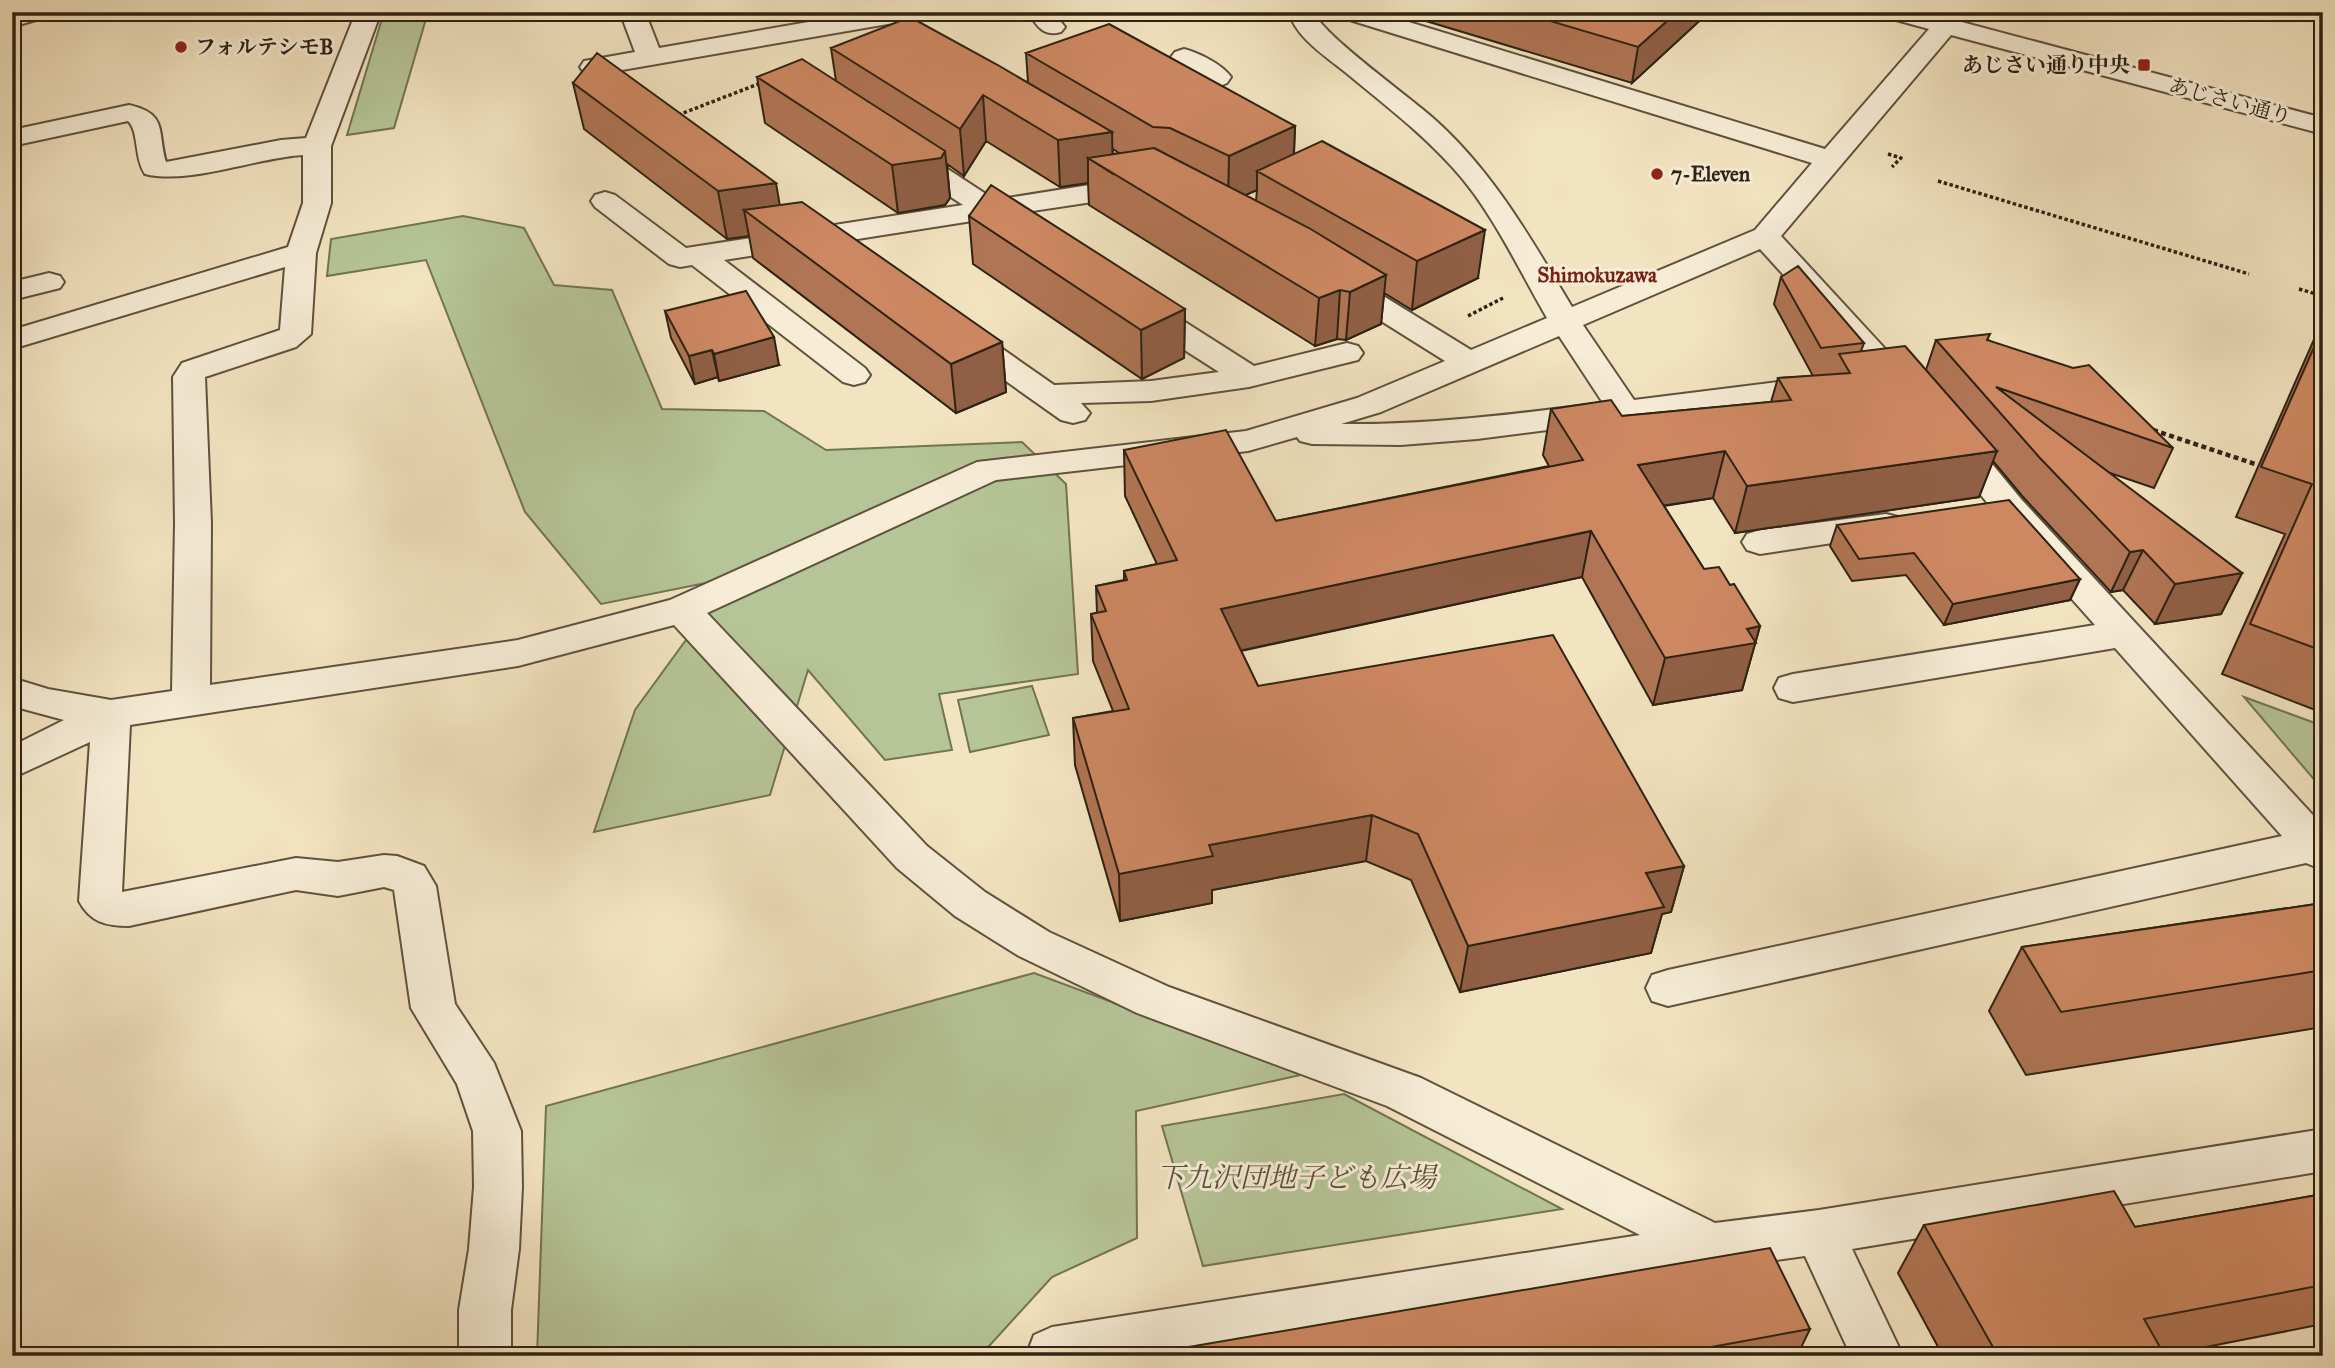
<svg xmlns="http://www.w3.org/2000/svg" width="2335" height="1368" viewBox="0 0 2335 1368" font-family="'IM FELL Great Primer','Noto Serif JP',serif">
<style>
.green{fill:#b6c597;stroke:#727454;stroke-width:2}
.lines{fill:none;stroke-linecap:round;stroke-linejoin:round}
.minor-casing{stroke:#5f523e;stroke-width:4}
.path-far1{stroke:#2e2212;stroke-width:3.5;stroke-dasharray:3.5 2.5;stroke-linecap:butt}
.path{stroke:#2e2212;stroke-width:4.5;stroke-dasharray:5 3.5;stroke-linecap:butt}
.minor{fill:#f7edd7;fill-rule:evenodd}
.wall{fill:#b07554;stroke:#2e2212;stroke-width:2;fill-rule:evenodd}
.shaded-wall{fill:#905f45;stroke:#2e2212;stroke-width:2}
.building{fill:#cd8862;stroke:#2e2212;stroke-width:2}
.poi-dot{fill:#8f2418;stroke:#f7edd7;stroke-width:2.5}
.labels{text-anchor:middle;stroke-width:6;stroke-linejoin:round;paint-order:stroke}
.far-poi-label{font-size:21px;font-weight:bold;fill:#2e2212;stroke:#f7edd7;text-anchor:start}
.far-street-label{font-size:21px;fill:#2e2212;stroke:#f7edd7}
.far-neighbourhood-label{font-size:21px;font-weight:bold;fill:#7a1f14;stroke:#f7edd7}
.near-park-label{font-size:28px;font-style:italic;fill:#57533a;stroke:#f7edd7}
</style>
<rect width="100%" height="100%" fill="#f3e4c1"/>
<filter id="stains"><feTurbulence type="fractalNoise" baseFrequency=".00286" numOctaves="4"/><feColorMatrix values="0 0 0 0 .2 0 0 0 0 .09 0 0 0 0 .02 0 0 0 .5 -.17"/></filter>
<radialGradient id="worn" r=".72"><stop offset=".6" stop-color="#630" stop-opacity="0"/><stop offset="1" stop-color="#630" stop-opacity=".3"/></radialGradient>
<path class="green" d="M384,12H428L394,128L347,135Z
M463,216L524,228L554,285L612,290L662,409L764,411L826,450L1022,442L1066,484L1078,674L939,694L952,750L885,760L808,670L770,795L594,832L635,710L731,578L601,604L525,512L426,260L327,276L331,239Z
M1032,686L1049,735L970,752L958,700Z
M2244,697L2323,726V790Z
M1034,973L1305,1074L1136,1111L1137,1238L1052,1277L980,1356H537L546,1106Z
M1344,1094L1562,1209L1203,1266L1162,1126Z"/>
<g class="lines">
<g class="minor-casing">
<path id="minor" d="M12,12H49L46,17L12,27Z
M356,12H381L331,146V203L316,253L311,334L296,347L205,377L211,523L210,685L518,640L670,600L977,462L1246,431L1357,398L1445,361L1327,287L1323,281L1327,275L1338,272L1349,275L1471,350L1547,318C1518,268 1492,211 1454,169C1423,134 1386,106 1350,76C1330,59 1296,39 1289,12H1314C1320,33 1411,98 1433,118C1493,171 1531,239 1572,307L1755,230L1812,163L1340,17L1337,12H1376L1825,149L1929,29L1885,17L1882,12H1924L2323,118V134L1951,35L1781,236L1888,352L1922,385L1917,392L1906,395L1895,392L1866,366L1760,249L1583,325L1634,400L1827,376L1838,379L1843,386L1838,393L1477,439L1401,445L1312,444L1300,441L1297,437L1248,451L996,480L707,613L927,846L985,892L1049,932L1169,987L1421,1078L1715,1223L1819,1210L2323,1129V1171L1852,1249L1903,1356H1851L1805,1256L1712,1269L1180,1356H1026L1034,1335L1052,1327L1640,1235L1387,1106L1137,1013L1019,956L955,916L897,868L674,625L518,666L130,725L122,892L296,858L338,862L384,855L397,856L424,866L436,886L455,1004L494,1063L521,1131L522,1187L519,1249L511,1310V1356H459V1310L469,1249L474,1187L473,1131L457,1084L411,1008L394,890L384,887L338,896L296,890L129,926C106,926 90,922 79,901L90,742L12,778V746L64,720L12,706V678L48,689L111,700L172,691L175,523L173,377L182,363L280,330L285,267L12,349V330L288,247L303,203V155C255,158 189,185 145,174C134,158 139,131 128,121L12,146V130L129,105C168,114 157,130 166,162L281,140L306,138ZM1559,336L1603,403C1516,414 1429,425 1341,424L1381,412Z
M620,12H645L659,48L866,12H923L920,17L911,20L593,75L584,73L580,67L584,61L635,52Z
M1028,12H1053L1065,27L1061,32C1043,37 1037,26 1028,12Z
M1184,49C1199,53 1222,64 1231,77L1227,83C1210,90 1190,104 1171,100L1167,94L1171,88L1198,76L1175,62L1171,57L1175,52Z
M904,145L914,147L995,200L1139,177L1149,180L1153,186L1149,192L1139,195L1013,214L1010,222L1000,225L985,219L724,260L865,368L870,375L865,382L854,385L843,382L692,265L680,267L669,264L595,207L591,201L595,195L605,192L615,195L686,248L963,205L894,159L890,153L894,147Z
M49,273L60,276L64,282L60,288L12,300V282Z
M1141,299L1152,301L1254,366L1347,343L1358,346L1363,353L1358,360L1249,387L1151,401L1081,403L1090,413L1085,420L1073,423L1061,420L952,343L947,336L952,329L963,327L974,329L1054,385L1151,381L1219,372L1130,315L1126,308L1130,301Z
M1952,427L1964,430L2021,499L2323,826V870L2306,863L1668,1006L1652,1001L1646,988L1652,975L1668,970L2282,836L2115,648L1793,702L1779,698L1774,688L1779,678L1793,674L2095,625L1997,515L1940,444L1935,437L1940,430Z
M1886,514L1898,517L1904,525L1898,533L1760,554L1747,550L1742,542L1747,534L1760,530Z"/>
</g>
<path class="path-far1" d="M1836,12L1856,17
M678,115L761,83
M1888,154L1901,158L1892,167
M1938,181L2249,274
M2299,289L2323,296
M1468,316L1503,298"/>
<path class="path" d="M2153,430L2258,465"/>
<use href="#minor" class="minor"/>
</g>
<path class="wall" d="M1396,12H1709L1632,83Z
M831,48L1028,82L1026,53L1295,126L1294,154L1478,278L1412,310L1384,293L1381,324L1346,340L1337,339L1315,346L1089,205L1088,183L1060,187L986,141L964,176L947,164L950,198L945,205L898,213L765,123L757,77L836,81ZM1113,149L1119,153L1113,154ZM1257,190L1256,201L1245,195Z
M573,83L779,205L1002,342L1006,392L956,413L753,258L749,236L727,239L584,129Z
M969,216L1185,309L1184,358L1142,379L973,264Z
M1781,277L1864,343L1861,351L1926,370L1936,340H1988L2173,448L2154,488L2107,472L2242,573L2221,614L2155,624L2123,590L2111,592L2023,497L1993,461L1979,497L1735,533L1713,498L1664,506L1704,569L1730,585L1760,626L1742,690L1653,705L1582,577L1241,651L1258,686L1684,866L1671,912L1662,914L1651,953L1460,992L1411,880L1366,861L1212,890V903L1120,921L1075,765L1073,718L1113,711L1093,661L1091,614L1097,613L1096,586L1124,580V571L1157,564L1125,496L1124,450L1276,521L1549,466L1543,455L1551,409L1622,416L1771,402L1778,378L1813,376L1774,304Z
M665,311L779,365L719,381L718,377L695,384L671,338Z
M2323,319V713L2222,674L2285,534L2236,517Z
M1837,525L2080,579L2070,600L1944,625L1906,575L1852,581L1830,546Z
M2323,903V1027L2026,1075L1989,1011L2022,947Z
M2323,1194V1324L2165,1355V1356H1943L1898,1273L1924,1225L2135,1227Z
M1810,1329L1797,1356H1136Z"/>
<path class="shaded-wall" d="M1677,12H1709L1632,83L1638,47Z
M983,95L986,141L964,176L960,129Z
M1295,126L1293,173L1257,171V190L1228,203L1229,156Z
M1112,132L1113,174L1088,158V183L1060,187L1058,140Z
M945,151L950,198L945,205L898,213L892,165Z
M776,183L784,230L744,210L749,236L727,239L718,191Z
M1485,230L1478,278L1412,310L1417,261Z
M1386,275L1381,324L1346,340L1350,292Z
M1340,290L1337,339L1315,346L1319,298Z
M1185,309L1184,358L1142,379L1141,330Z
M774,337L779,365L719,381L714,354Z
M1002,342L1006,392L956,413L951,364Z
M712,350L718,377L695,384L689,356Z
M1725,451L1713,498L1628,511L1638,465Z
M1997,451L1979,497L1735,533L1747,486Z
M1591,531L1582,577L1220,655L1221,609Z
M2143,550L2123,590L2111,592L2130,552Z
M2242,573L2221,614L2155,624L2175,584Z
M2080,579L2070,600L1944,625L1953,604Z
M1760,626L1742,690L1653,705L1665,658L1747,629Z
M1372,815L1366,861L1212,890V903L1120,921L1119,874L1209,845Z
M1684,866L1671,912L1662,914L1651,953L1460,992L1468,946L1646,873Z"/>
<path class="building" d="M1520,12H1677L1638,47Z
M910,17L996,64L1112,132L1058,140L983,95L960,129L831,48Z
M1109,24L1295,126L1229,156L1170,128L1153,127L1026,53Z
M597,53L776,183L718,191L573,83Z
M802,59L945,151L941,158L892,165L757,77Z
M1322,141L1485,230L1417,261L1257,171Z
M1154,148L1309,228L1386,275L1350,292L1340,290L1319,298L1088,158Z
M991,185L1185,309L1141,330L969,216Z
M802,202L1002,342L951,364L744,210Z
M1798,266L1864,343L1821,348L1781,277Z
M746,291L774,337L714,354L712,350L689,356L665,311Z
M2323,327V651L2250,624L2312,484L2261,467Z
M1990,334L1987,340L2073,368L2089,365L2173,448L1996,387L2242,573L2175,584L2143,550L2130,552L2039,457L1936,340Z
M1905,346L1997,451L1747,486L1725,451L1638,465L1704,569L1719,567L1730,585L1734,584L1760,626L1747,629L1756,643L1665,658L1591,531L1221,609L1258,686L1553,635L1684,866L1646,873L1664,907L1468,946L1418,834L1372,815L1209,845L1213,856L1119,874L1073,718L1129,709L1091,614L1106,611L1096,586L1127,580L1124,571L1177,560L1124,450L1226,430L1276,521L1583,460L1551,409L1611,400L1622,416L1791,400L1778,378L1850,373L1839,354Z
M2009,500L2080,579L1953,604L1914,553L1859,559L1837,525Z
M2323,903V970L2061,1012L2022,947Z
M2114,1191L2135,1227L2323,1194V1285L2144,1319L2165,1356H1998L1924,1225Z
M1770,1248L1810,1329L1662,1356H1136Z"/>
<g class="poi-dot">
<circle cx="181" cy="47" r="7"/>
<rect x="2137" y="58" width="14" height="14" rx="3.5"/>
<circle cx="1657" cy="174" r="7"/>
</g>
<g class="labels">
<g class="far-poi-label">
<text x="195" y="54">フォルテシモB</text>
<text x="2130" y="72" text-anchor="end">あじさい通り中央</text>
<text x="1671" y="181">7-Eleven</text>
</g>
<g class="far-street-label">
<text transform="translate(2230 101) rotate(15)" y="7">あじさい通り</text>
</g>
<g class="far-neighbourhood-label">
<text x="1597" y="282">Shimokuzawa</text>
</g>
<g class="near-park-label">
<text x="1296" y="1187">下九沢団地子ども広場</text>
</g>
</g>
<rect width="2335" height="1368" fill="none" stroke="#f3e4c1" stroke-width="42"/>
<rect x="14" y="14" width="2307" height="1340" fill="none" stroke="#2e2212" stroke-width="3.5"/>
<rect x="21" y="21" width="2293" height="1326" fill="none" stroke="#2e2212" stroke-width="2"/>
<rect width="100%" height="100%" filter="url(#stains)"/>
<rect width="100%" height="100%" fill="url(#worn)"/>
</svg>
